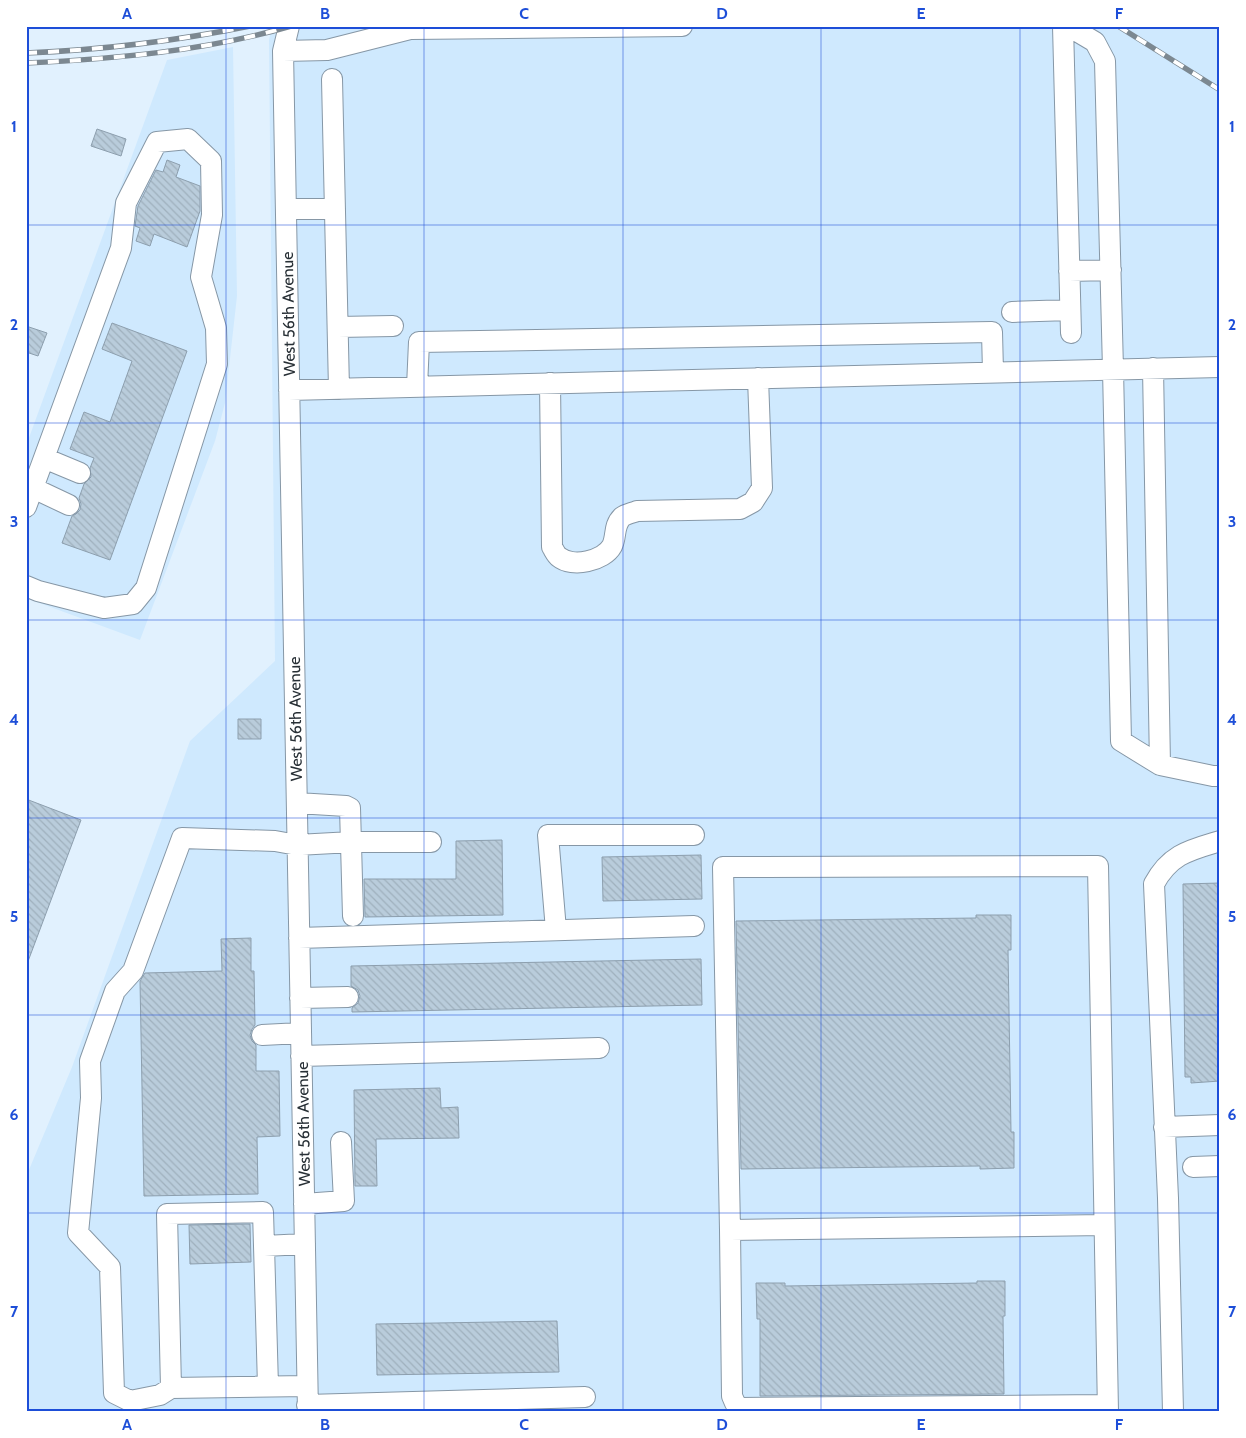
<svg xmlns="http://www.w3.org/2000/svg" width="1246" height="1438" viewBox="0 0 1246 1438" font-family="Cabin,sans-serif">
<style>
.built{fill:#cfe9fe}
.building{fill:url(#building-back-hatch);stroke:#8d9fae}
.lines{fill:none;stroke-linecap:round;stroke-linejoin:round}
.minor-casing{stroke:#8697a6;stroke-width:22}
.minor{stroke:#fff;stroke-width:20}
.rail-casing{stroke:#7c8891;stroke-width:5.5}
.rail{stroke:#fff;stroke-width:4;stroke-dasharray:11;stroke-linecap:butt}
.grid{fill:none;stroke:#1d4ed8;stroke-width:1;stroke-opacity:0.55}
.labels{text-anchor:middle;stroke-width:4;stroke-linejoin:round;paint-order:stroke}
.street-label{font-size:16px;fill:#283036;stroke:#fff}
.neatline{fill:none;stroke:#1d4ed8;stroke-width:2}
.grid-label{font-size:16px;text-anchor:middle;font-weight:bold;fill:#1d4ed8}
</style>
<defs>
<pattern id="building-back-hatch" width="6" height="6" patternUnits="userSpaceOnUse" patternTransform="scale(1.25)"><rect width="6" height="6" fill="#b9ccdb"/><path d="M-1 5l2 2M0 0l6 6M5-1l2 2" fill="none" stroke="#9fb0bd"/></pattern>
</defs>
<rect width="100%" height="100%" fill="#e1f1fe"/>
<path class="built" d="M272,26H1220V1412H26V1177L72,1067L190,741L275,661L269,40Z
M233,47L237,296L225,403L215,441L140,640L26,598V446L167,60Z"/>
<path class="building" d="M97,129L126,139L121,156L91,146Z
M167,160L180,165L176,177L200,186V211L187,247L154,234L150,246L136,241L140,228L135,226L138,206L156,170L163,172Z
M112,323L187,351L110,560L62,543L72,516L76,514L80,510L81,504L79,498L84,484L91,477L90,468L94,458L70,449L84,412L110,422L132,361L102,349Z
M26,326L47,333L38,356L26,352Z
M238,719H261V739H238Z
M26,799L81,820L27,964H26Z
M502,840L503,915L365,917L364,879H456V841Z
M701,855L702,899L603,901L602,857Z
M1220,883V1081L1191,1083V1077H1185L1183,884Z
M976,915H1011V950H1008L1011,1132H1014V1168L980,1169V1166L741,1169L736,921L976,918Z
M251,938V971H254L255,1025L252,1029L250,1035L252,1041L256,1045V1071H279L280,1136L257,1137L258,1194L144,1196L140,981L145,973L222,971L221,939Z
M701,959L702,1005L352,1012V1008L358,1003L360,996L358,990L351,986V966Z
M440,1088L441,1108L458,1107L459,1138L376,1139L377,1186H355L354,1090Z
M250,1224L251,1262L190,1264L189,1225Z
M977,1281H1005V1316H1003L1004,1394L760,1396V1319H757L756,1283H785V1286L977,1283Z
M557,1321L559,1372L377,1375L376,1324Z"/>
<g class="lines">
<g class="minor-casing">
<path id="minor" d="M289,26L283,51L308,1412
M1063,26L1071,333
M1068,26L1095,42L1105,61L1113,369L1121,741L1160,765L1213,776H1220
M283,51L327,50L410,29L682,26
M332,79L339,389
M286,209H335
M1069,271L1111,270
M1012,312L1070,310
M338,327L393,326
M1153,368L1160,765
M550,383L552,547C554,550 556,555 559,557C572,568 604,561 612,546C617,536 613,526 622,517C626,514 632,513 637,511L740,509L753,502L762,488L758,378
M417,387L419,342L992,332L993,372
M289,390L1220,367
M44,458L80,473
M33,488L69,505
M26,507L121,248L126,203L157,142L188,139L211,161L212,215L201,277L216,328L217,364L146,588L133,604L104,608L38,591L26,586
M297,803L346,806L350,808L353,916
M556,930L548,835H694
M299,938L694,926
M300,998L348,997
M262,1035L301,1033
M301,1056L599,1048
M1164,1127L1220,1125
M1193,1167L1220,1166
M304,1204L344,1201L341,1142
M1104,1225L730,1230L723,867L1098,866L1108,1412
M730,1230L732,1396L735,1403L740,1408L1107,1405
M305,1244L264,1246L263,1212L167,1214L171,1388L307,1386
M264,1246L268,1386
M171,1388L160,1395L130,1401L114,1393L110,1267L78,1233L91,1098L90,1061L115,991L133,971L182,838L275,841L297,845L352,842H431
M307,1405L585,1397
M1173,1412L1168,1198L1154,884C1170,854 1190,850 1220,841"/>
</g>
<use href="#minor" class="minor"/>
<g class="rail-casing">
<path id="rail" d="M1118,26L1220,90
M26,53C102,50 176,41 250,26
M26,63C114,59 206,51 291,26"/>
</g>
<use href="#rail" class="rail"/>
</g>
<path class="grid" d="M226,26V1412M424,26V1412M623,26V1412M821,26V1412M1020,26V1412M26,225H1220M26,423H1220M26,620H1220M26,818H1220M26,1015H1220M26,1213H1220"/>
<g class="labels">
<g class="street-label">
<text transform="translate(288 314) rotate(-91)" y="6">West 56th Avenue</text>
<text transform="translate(295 719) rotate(-91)" y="6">West 56th Avenue</text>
<text transform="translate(303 1124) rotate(-91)" y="6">West 56th Avenue</text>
</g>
</g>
<rect width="1246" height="1438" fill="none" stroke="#ffffff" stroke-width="55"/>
<rect x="28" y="28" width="1190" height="1382" class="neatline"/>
<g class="grid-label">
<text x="127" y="19">A</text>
<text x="325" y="19">B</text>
<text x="524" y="19">C</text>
<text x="722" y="19">D</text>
<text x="921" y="19">E</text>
<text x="1119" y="19">F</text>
<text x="14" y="132">1</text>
<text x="1232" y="132">1</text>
<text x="14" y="330">2</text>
<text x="1232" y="330">2</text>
<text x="14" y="527">3</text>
<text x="1232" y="527">3</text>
<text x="14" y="725">4</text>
<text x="1232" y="725">4</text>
<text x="14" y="922">5</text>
<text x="1232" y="922">5</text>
<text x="14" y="1120">6</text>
<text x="1232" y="1120">6</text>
<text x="14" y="1317">7</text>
<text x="1232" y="1317">7</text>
<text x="127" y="1430">A</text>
<text x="325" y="1430">B</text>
<text x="524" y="1430">C</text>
<text x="722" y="1430">D</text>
<text x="921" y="1430">E</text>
<text x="1119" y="1430">F</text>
</g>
</svg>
